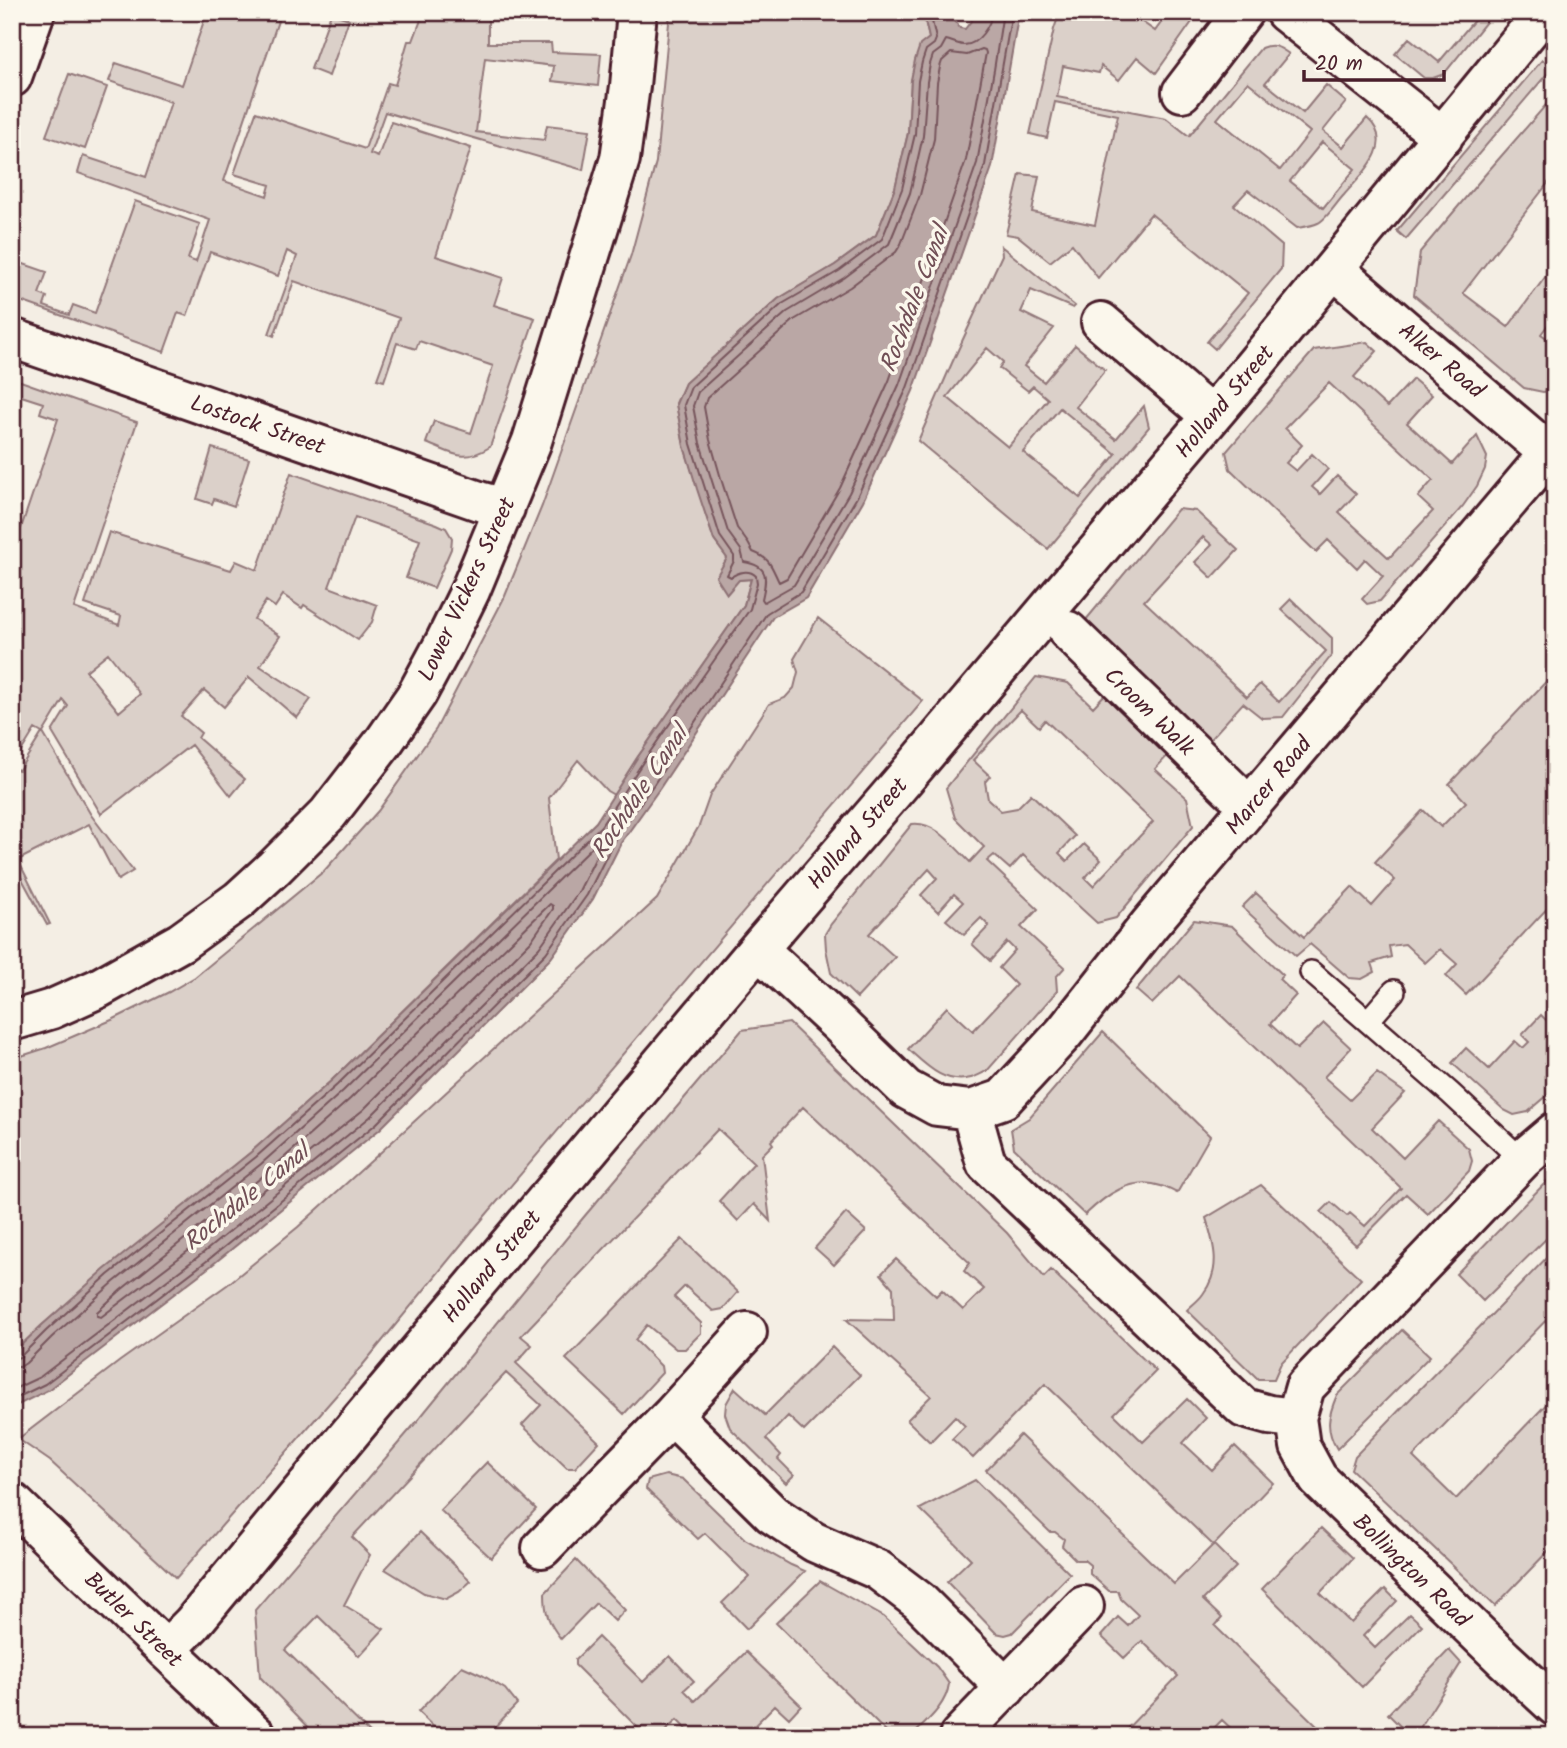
<svg xmlns="http://www.w3.org/2000/svg" width="1567" height="1748" viewBox="0 0 1567 1748" font-family="Kalam,sans-serif">
<style>
.green{fill:#dbd0c9;stroke:#92787a;stroke-width:2;fill-rule:evenodd}
.water{fill:#baa7a5;stroke:#8d7174;stroke-width:2}
.lines{fill:none;stroke-linecap:round;stroke-linejoin:round}
.shore{stroke:#77555c;stroke-width:2}
.lane-casing{stroke:#4a1f2b;stroke-width:26}
.street-casing{stroke:#4a1f2b;stroke-width:44}
.secondary-casing{stroke:#4a1f2b;stroke-width:44}
.lane{stroke:#fbf7ec;stroke-width:21}
.street{stroke:#fbf7ec;stroke-width:38}
.secondary{stroke:#fbf7ec;stroke-width:38}
.labels{text-anchor:middle;stroke-width:7;stroke-linejoin:round;paint-order:stroke}
.street-label{font-size:23px;fill:#4a1f2b;stroke:#fbf7ec}
.water-label{font-size:24px;font-style:italic;fill:#714f56;stroke:#fbf7ec}
</style>
<rect width="100%" height="100%" fill="#f4eee4"/>
<filter id="ink" filterUnits="userSpaceOnUse"><feTurbulence type="fractalNoise" baseFrequency=".0143" numOctaves="2"/><feDisplacementMap in="SourceGraphic" scale="14" xChannelSelector="R" yChannelSelector="G"/><feConvolveMatrix kernelMatrix="1 2 1 2 8 2 1 2 1" color-interpolation-filters="sRGB"/></filter>
<g filter="url(#ink)">
<path class="green" d="M207,12H281L224,181L267,196L270,185L234,174L256,112L365,149L388,83L395,85L408,41H413L424,12H488V43H551L552,52L601,54L598,86L552,81L554,66L485,58L476,132L544,140L547,125L590,130L583,170L385,112L370,154L378,157L391,122L471,148L436,256L503,278L494,305L535,318L490,447C462,464 453,453 426,443L434,421L471,433L493,366L419,341L416,349L397,343L384,381L377,379L399,318L294,281L274,336L269,334L297,256L287,251L278,276L210,252L187,316L178,313L164,352L12,298V260L47,272L39,294L47,297L44,306L69,315L73,305L95,313L135,201L200,224L188,259L196,262L210,220L78,173L83,156L146,177L171,102L109,81L116,63L182,85Z
M670,12H923L929,38L911,80L908,133L895,188L876,235L835,265L778,299L685,383L676,403L684,446L714,540L727,558L739,580L751,579L744,605L637,758L614,795L607,791L578,760L549,798L556,860L332,1080L251,1152L41,1326L12,1354V1059L46,1048L114,1019L169,992L195,977L324,871L378,811L436,729L505,596L542,506L631,255L656,162Z
M1060,12H1128L1155,31L1169,12H1199L1156,73L1137,57L1119,80L1101,66L1099,73L1063,66L1057,97L1166,118L1189,136L1261,48C1274,43 1279,47 1289,54L1265,83L1303,113L1326,85L1346,102L1323,131L1343,147L1367,118C1397,144 1362,174 1344,195C1337,202 1326,220 1318,223C1312,226 1303,227 1297,228L1248,190L1234,205L1282,246L1281,269L1215,349L1207,342L1248,293L1151,214L1098,278L1072,244L1050,262L1018,236L1006,234L1020,174L1039,176L1032,212L1095,225L1118,115L1055,102L1047,138L1030,134L1054,29ZM1248,82L1310,132L1280,170L1217,119ZM1322,142L1355,169L1323,208L1290,181Z
M1481,12H1494L1444,74L1433,78H1424L1395,54L1409,38L1439,62Z
M331,13L349,19L329,76L311,69Z
M1542,60L1553,67L1406,239L1397,231Z
M69,74L107,87L85,149L46,136Z
M1551,99L1555,102V174L1463,293L1508,327L1555,264V318H1553L1541,334L1555,344V390L1543,392L1524,388L1414,295L1420,252L1483,177Z
M1001,246L1075,306L1073,308L1031,290L1021,312L1054,328L1024,366L1044,382L1075,345L1105,370L1076,407L1116,439L1144,406L1149,427L1048,549L918,441L952,363L1002,255ZM987,348L1003,362L999,368L1028,391L1033,386L1048,399L1008,447L947,397ZM1060,408L1116,454L1080,498L1023,452Z
M1367,342L1377,351L1354,377L1387,407L1413,379L1432,395L1407,423L1452,464L1477,436L1487,457L1485,469L1477,486L1463,506L1380,601L1367,604L1362,599L1383,576L1365,559L1357,568L1328,540L1316,552L1230,469L1226,452L1314,350ZM1329,383L1433,480L1418,497L1433,511L1389,558L1339,512L1356,494L1337,476L1320,494L1312,487L1328,469L1312,454L1296,471L1286,463L1302,445L1285,428Z
M12,378L137,422L74,608L119,625L121,616L85,604L109,532L231,570L236,561L257,570L291,473L437,524L446,528L452,538L451,549L434,588L406,578L420,540L355,517L329,587L377,605L372,622L358,640L304,605L302,608L283,595L275,607L266,601L254,619L280,636L260,666L311,699L297,718L249,677L224,707L204,690L181,716L201,733L198,738L245,779L231,796L191,745L101,814L52,732L68,706L63,700L43,733L91,815L133,871L118,880L89,824L18,860L50,924L47,925L16,868L12,869V768L19,770L42,733L35,729L14,763L12,762V562L17,548L12,546V526L21,528L58,419L40,413L43,403L12,393ZM108,653L140,694L119,712L86,671Z
M212,448L249,459L234,506L214,499L212,504L197,499Z
M1178,509L1196,511L1238,550L1212,578L1195,562L1212,545L1203,537L1144,601L1247,697L1260,684L1279,702L1326,651L1281,609L1291,599L1332,638V655L1283,717L1262,718L1243,703L1204,746L1085,621Z
M818,618L923,701L474,1229L361,1367L176,1578L50,1461L18,1439L120,1361L227,1285L298,1227L382,1151L657,899L699,826L710,795L769,704L785,698L794,688L798,672L794,659Z
M1555,672V900L1466,995L1446,976L1457,964L1440,949L1425,963L1405,944L1389,946L1391,957L1372,963L1375,972L1362,979L1349,978L1310,944L1296,956L1242,907L1256,893L1304,937L1352,887L1372,906L1395,880L1375,862L1423,810L1441,827L1466,802L1449,784Z
M1036,677L1068,683L1093,707L1108,691L1172,751L1155,769L1187,798L1193,826L1116,918L1097,923L1023,855L1010,869L994,855L987,861L1038,909L1021,927L1065,967L1056,977L1057,991L987,1071C982,1073 976,1077 971,1078C944,1085 926,1065 908,1049L947,1007L973,1031L1016,985L999,968L1015,950L1007,942L990,961L972,944L989,926L981,918L964,935L946,920L963,902L954,894L938,912L921,895L937,878L929,869L869,934L895,957L857,998L831,973L826,949L825,934L831,924L912,824C936,821 954,847 970,862L984,847L955,818L946,788ZM1021,710L1039,727L1045,720L1153,822L1093,886L1085,878L1101,860L1084,844L1067,861L1059,853L1075,836L1031,794L1017,808L1001,811L988,799L985,782L990,776L973,760Z
M1194,920L1232,926L1283,975L1279,979L1296,995L1270,1024L1297,1049L1324,1023L1351,1048L1324,1077L1350,1100L1377,1073L1405,1093L1372,1128L1403,1158L1438,1121L1469,1149L1472,1161L1469,1171L1428,1214L1406,1194L1356,1245L1321,1212L1331,1202L1347,1216L1350,1213L1365,1226L1401,1188L1180,976L1152,1004L1136,990Z
M1555,1001V1089L1528,1112L1514,1115L1504,1110L1452,1063L1466,1048L1489,1069L1515,1041L1523,1048L1529,1042L1522,1035L1541,1015L1548,1022L1554,1017L1547,1009Z
M789,1023L1007,1233L1044,1277L1051,1270L1156,1371L1114,1414L1143,1442L1187,1399L1206,1418L1183,1443L1212,1470L1235,1446L1273,1483L1214,1545L1236,1567L1203,1600L1222,1618L1215,1626L1320,1729L1313,1736H1239L1222,1720L1206,1736H1120L1178,1676L1142,1641L1124,1658L1101,1636L1118,1617L1128,1626L1138,1615L1121,1599L1118,1591H1109L1090,1574V1565L1084,1560H1076L1062,1546L1064,1539L1055,1532H1050L986,1470L1020,1435L1174,1584L1213,1545L1045,1384L973,1458L952,1439L965,1426L955,1416L930,1442L907,1420L931,1396L846,1319L894,1320L893,1288L881,1274L896,1259L936,1296L942,1290L963,1310L984,1289L964,1271L970,1263L803,1107L771,1141L773,1144L762,1155L770,1221L754,1204L738,1221L719,1201L754,1163L718,1129L521,1336L532,1345L516,1363L599,1442L575,1468H567L522,1425L541,1405L506,1373L352,1537L370,1555L344,1605L384,1629L359,1656L318,1616L285,1650L373,1736H317L260,1677L255,1610L414,1425L583,1218L742,1030Z
M1103,1032L1210,1136L1177,1193C1172,1191 1166,1187 1161,1186C1131,1176 1106,1195 1085,1215L1014,1148L1011,1129L1029,1118Z
M1555,1173V1230L1483,1301L1456,1274Z
M1261,1185L1361,1279L1281,1363L1274,1379H1258L1187,1310C1192,1305 1199,1300 1203,1294C1222,1269 1214,1244 1206,1218Z
M846,1213L866,1231L834,1265L815,1248Z
M682,1239L738,1292L723,1309L713,1311L685,1286L674,1297L701,1323V1333L685,1349H676L647,1325L635,1340L661,1366L662,1373L624,1414L566,1359Z
M1555,1249V1311L1413,1457L1456,1499L1555,1395V1544L1495,1606L1351,1469L1355,1456Z
M1402,1330L1430,1356L1337,1449C1325,1429 1328,1416 1337,1395Z
M832,1347L860,1375L804,1431L788,1416L766,1439L781,1455L778,1459L794,1475L786,1483L730,1428L725,1414L726,1404L735,1388L765,1415Z
M487,1462L536,1509L491,1558L440,1510Z
M666,1475L683,1479L745,1539L791,1565L805,1571L747,1629L722,1603L749,1577L705,1533L698,1539L646,1489L648,1480Z
M975,1480L1070,1574L1012,1633L1005,1635L996,1633L947,1582L971,1559L920,1509Z
M1321,1528L1353,1558L1320,1593L1351,1623L1385,1589L1397,1601L1363,1636L1375,1648L1410,1614L1422,1625L1362,1687L1262,1589Z
M420,1532L471,1581L459,1592L446,1599L424,1593L385,1569Z
M576,1560L625,1610L615,1621L596,1603L561,1639C548,1622 545,1614 545,1593Z
M820,1581L884,1617L937,1667L949,1684C946,1706 927,1721 912,1736H890L776,1623Z
M598,1637L643,1682L670,1656L694,1681L684,1690L695,1701L746,1652L801,1705L789,1718L775,1705L755,1725L766,1736H693L677,1720L660,1736H646L575,1665V1660Z
M1449,1650L1461,1663L1420,1728L1413,1736H1410L1388,1714Z
M462,1666L482,1675L505,1689L517,1704L486,1736H443L418,1712Z"/>
<path class="water" d="M923,12H949L960,28L965,29L978,12H1019L992,167L913,391L863,501L806,598L773,617L660,788L621,843L593,899L551,958L380,1129L212,1265L48,1390L12,1408V1354L41,1326L104,1270L251,1152L332,1080L596,822L637,758L744,605L751,579L739,580L727,594L716,577L727,558L714,540L697,489L684,446L676,404L685,383L778,299L835,265L876,235L895,188L908,133L911,80L915,60L920,45L929,38Z"/>
<g class="lines">
<path class="shore" d="M992,12C991,25 978,46 963,45C957,44 951,41 946,40L941,49L933,55L930,64L927,82L923,136L910,193L889,244L844,278L787,312L698,392L693,406L700,443L728,532L741,550L744,562C769,566 767,577 762,599L764,602L794,585L849,493L899,385L977,163L994,70L1003,12
M982,49L985,50L986,53L966,160L889,381L840,488L787,578L779,582C771,566 771,559 753,552L748,543L737,528L722,482L710,440L704,407L707,398L794,320L850,287L896,252L901,244L920,195L934,139L937,83L940,67L942,61L951,53L967,55Z
M550,904L553,906V909L531,941L363,1110L196,1245L101,1317L97,1316V1312L121,1290L268,1172L350,1099Z
M12,1359L20,1357L46,1331L108,1275L256,1157L337,1085L601,826L643,762L750,609L757,583L756,576C749,569 738,572 731,577L727,575L734,561V556L720,536L691,444L684,405L691,387L782,304L839,271L882,239L902,189L915,134L918,81L922,62L926,50L934,44L936,39L930,12
M12,1367H20L26,1363L52,1337L114,1282L261,1164L343,1091L594,845L599,846L600,849L579,891L539,948L370,1117L203,1253L40,1377L12,1390
M12,1400L45,1384L208,1260L376,1124L546,953L587,895L615,839L654,784L767,613L801,592L857,497L907,388L985,165L1012,12"/>
<g class="lane-casing">
<path id="lane" d="M1311,972L1450,1093L1522,1160
M1368,1021L1394,991"/>
</g>
<g class="street-casing">
<path id="street" d="M1285,12L1443,137
M12,77L35,12
M1182,92L1243,12
M1334,269L1549,453
M1101,322L1211,416
M12,338L479,501L505,508
M1068,631L1233,791
M758,949L839,1024L906,1089L937,1106L971,1110L1003,1099L1064,1033L1150,924L1555,446
M12,1021L52,1009L99,988L181,942L239,900L274,868L328,814L383,743L417,694L445,642L470,591L532,441L620,159L630,86L637,12
M971,1110L986,1163L1244,1408L1269,1415L1296,1418
M1555,1132L1522,1160L1305,1387L1296,1418L1300,1446L1318,1479L1504,1659L1555,1706
M672,1415L772,1514L814,1542L878,1570L919,1601L1006,1688
M542,1548L672,1415L747,1332
M166,1650L192,1624L361,1420L758,949L906,777L1252,368L1544,12
M959,1736L1084,1606"/>
</g>
<g class="secondary-casing">
<path id="secondary" d="M12,1502L166,1650L257,1736"/>
</g>
<use href="#lane" class="lane"/>
<use href="#street" class="street"/>
<use href="#secondary" class="secondary"/>
</g>
</g>
<g class="labels">
<g class="street-label">
<text transform="translate(1442 360) rotate(40)" y="8">Alker Road</text>
<text transform="translate(1224 401) rotate(-50)" y="8">Holland Street</text>
<text transform="translate(258 424) rotate(19)" y="8">Lostock Street</text>
<text transform="translate(466 589) rotate(-65)" y="8">Lower Vickers Street</text>
<text transform="translate(1150 711) rotate(44)" y="8">Croom Walk</text>
<text transform="translate(1268 785) rotate(-50)" y="8">Marcer Road</text>
<text transform="translate(857 833) rotate(-49)" y="8">Holland Street</text>
<text transform="translate(491 1266) rotate(-50)" y="8">Holland Street</text>
<text transform="translate(1412 1570) rotate(44)" y="8">Bollington Road</text>
<text transform="translate(134 1619) rotate(44)" y="8">Butler Street</text>
</g>
<g class="water-label">
<text transform="translate(914 299) rotate(-69)" y="8">Rochdale Canal</text>
<text transform="translate(639 792) rotate(-56)" y="8">Rochdale Canal</text>
<text transform="translate(246 1197) rotate(-39)" y="8">Rochdale Canal</text>
</g>
</g>
<rect width="1567" height="1748" fill="none" stroke="#fbf7ec" stroke-width="42"/>
<rect x="21" y="21" width="1525" height="1706" fill="none" stroke="#4a1f2b" stroke-width="2.5" filter="url(#ink)"/>
<path d="M1304 70v10h140v-10" fill="none" stroke="#4a1f2b" stroke-width="3.5"/>
<text x="1315" y="70" font-size="21" fill="#4a1f2b" stroke="#fbf7ec" stroke-width="5" paint-order="stroke">20 m</text>
</svg>
